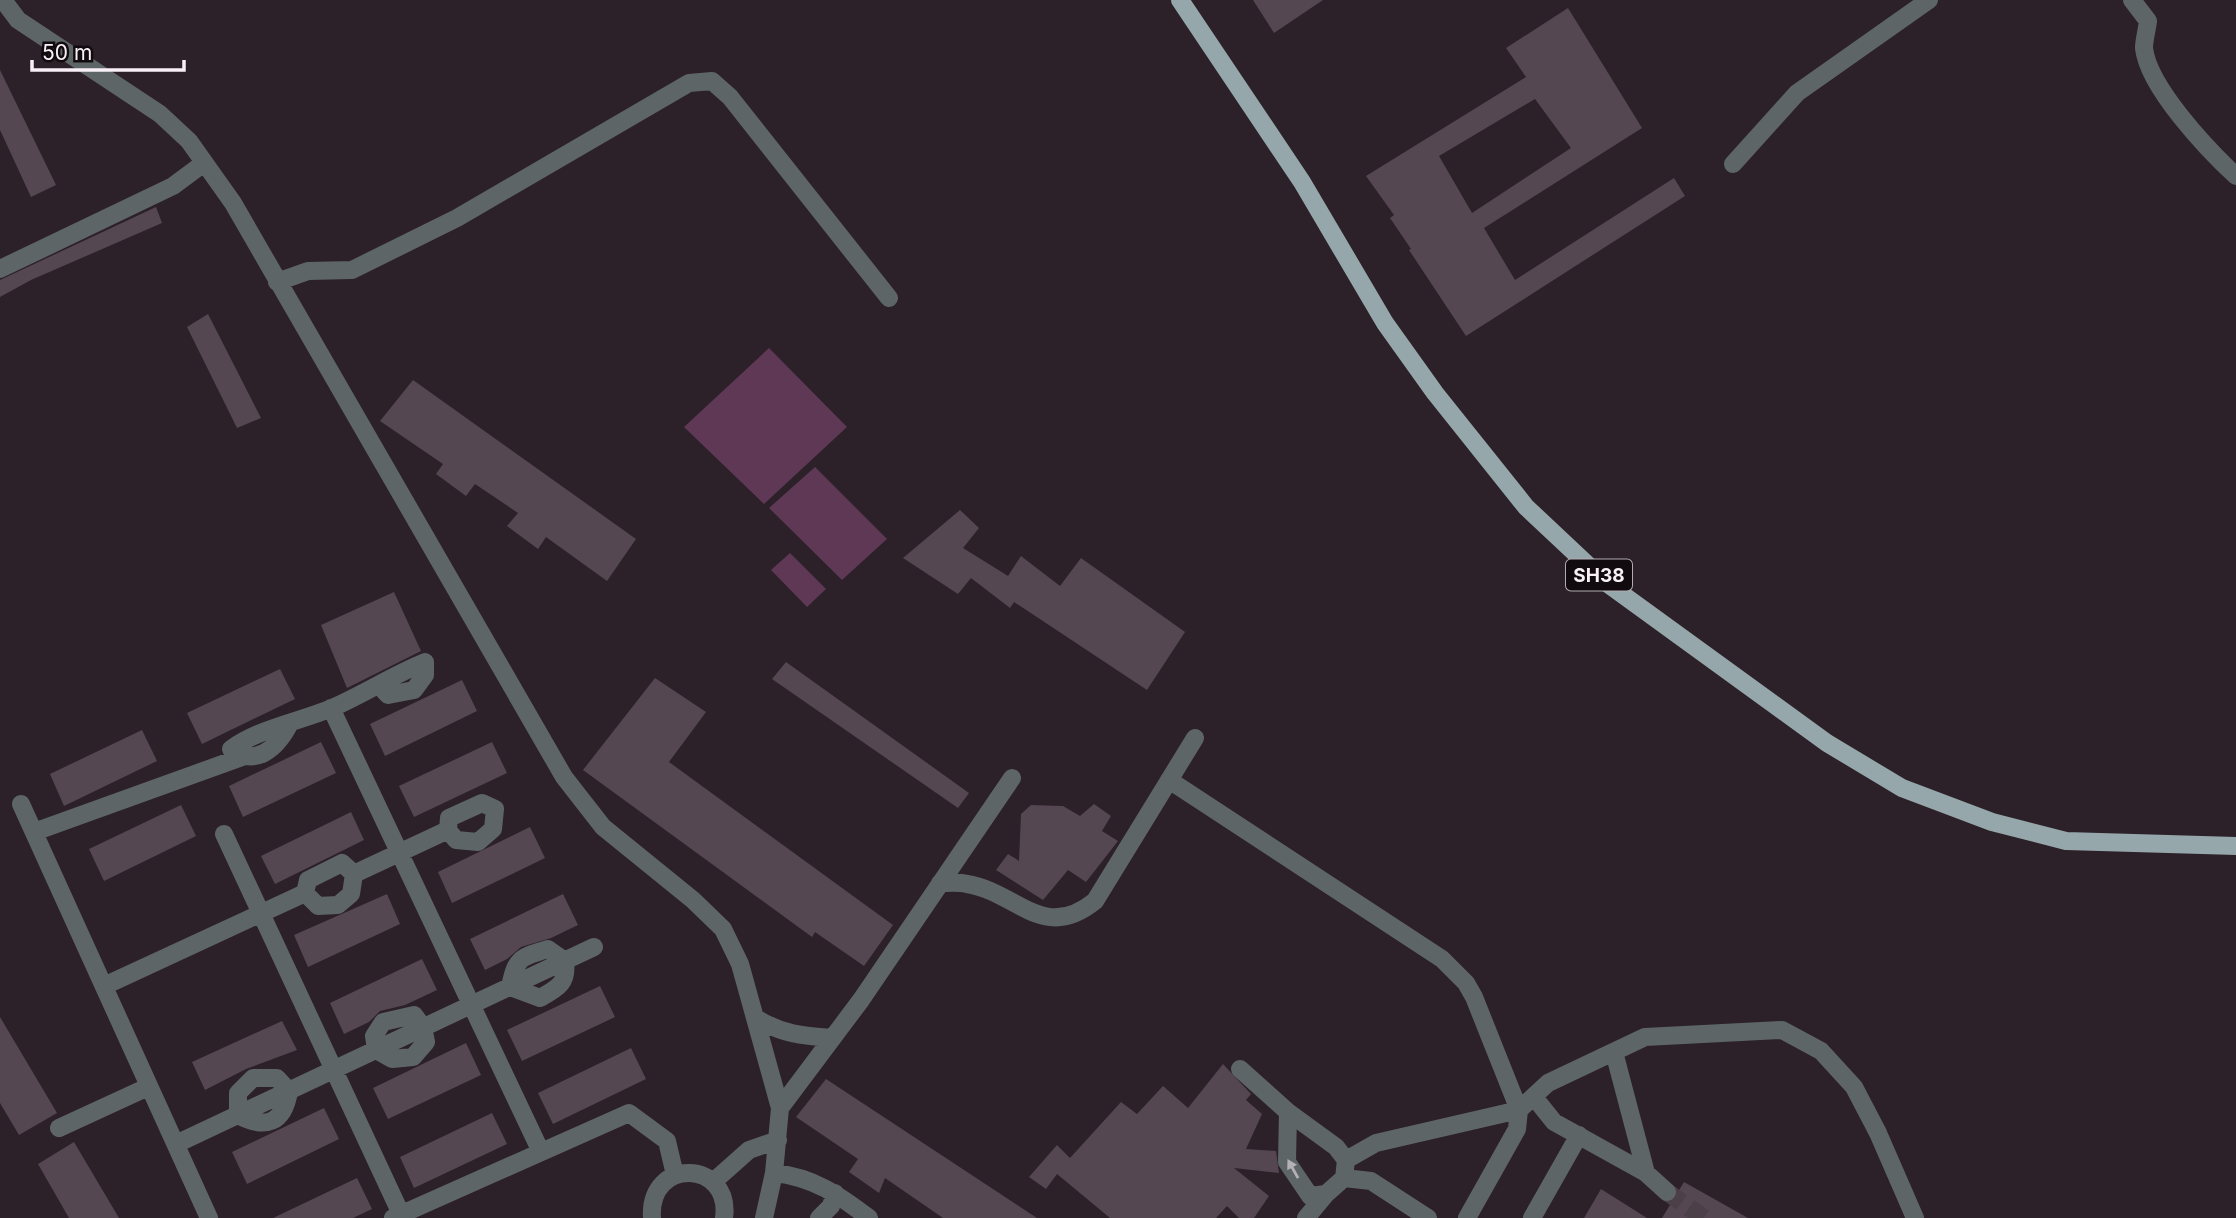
<svg xmlns="http://www.w3.org/2000/svg" width="2236" height="1218" viewBox="0 0 2236 1218" font-family="Inter,sans-serif">
<style>
.park{fill:#5e3855}
.building{fill:#544751;fill-rule:evenodd}
.lines{fill:none;stroke-linecap:round;stroke-linejoin:round}
.street-tunnel{stroke:#4b3f48;stroke-width:18;stroke-dasharray:18 9;stroke-linecap:butt}
.street{stroke:#5d6567;stroke-width:18}
.primary{stroke:#95a7aa;stroke-width:18}
.oneway{fill:#b3b1b6}
.labels{text-anchor:middle;stroke-width:5;stroke-linejoin:round;paint-order:stroke}
.shield{fill:#110b0f;stroke:#b3abb1;stroke-width:2}
.shield-label{font-size:19px;font-weight:bold;fill:#f9f0f6}
</style>
<rect width="100%" height="100%" fill="#2c2029"/>
<path class="park" d="M769,348L847,427L764,504L684,427Z
M815,467L887,539L842,580L769,508Z
M790,553L826,589L807,607L771,570Z"/>
<path class="building" d="M1253,0H1323L1274,33Z
M1568,8L1642,128L1484,228L1515,280L1674,178L1685,196L1466,336L1409,250L1411,249L1390,218L1394,215L1366,176L1526,77L1506,48ZM1535,99L1571,148L1472,213L1439,156Z
M0,70L56,185L31,197L0,130Z
M156,207L162,223L31,280L0,297V280Z
M208,314L261,418L237,428L187,327Z
M413,380L636,539L607,581L546,537L538,549L507,526L518,513L475,484L466,496L436,474L443,464L380,421Z
M960,510L979,528L963,548L1008,576L1021,556L1060,586L1081,558L1185,632L1147,690L1014,602L1010,608L971,578L958,594L903,558Z
M394,592L421,651L347,688L321,625Z
M786,662L969,793L958,808L772,679Z
M280,669L295,699L202,744L187,713Z
M655,678L706,712L669,762L893,925L864,966L815,932L812,937L583,770Z
M462,680L477,711L385,756L370,724Z
M142,730L157,761L64,806L50,774Z
M321,742L336,773L243,817L229,786Z
M492,742L507,773L414,817L399,786Z
M1094,804L1111,816L1102,831L1118,841L1086,882L1068,870L1043,900L996,870L1008,854L1019,861L1021,814L1031,805L1063,806L1080,816Z
M181,805L196,836L104,881L89,849Z
M351,812L364,840L275,884L261,856Z
M530,827L545,858L452,903L438,872Z
M387,894L400,924L308,967L294,935Z
M563,894L578,925L551,938L521,947L507,959L485,970L470,939Z
M422,959L437,990L405,1005L380,1011L369,1022L344,1034L330,1003Z
M600,986L615,1017L522,1061L507,1030Z
M0,1017L57,1113L19,1135L0,1103Z
M282,1021L297,1050L246,1069L205,1090L192,1062Z
M466,1043L481,1075L388,1119L373,1088Z
M631,1048L646,1079L553,1124L538,1093Z
M1223,1064L1251,1094L1246,1100L1262,1114L1246,1149L1276,1151L1279,1173L1234,1168L1269,1196L1254,1218H1239L1227,1206L1216,1218H1110L1057,1174L1046,1189L1029,1177L1057,1145L1070,1158L1121,1102L1137,1114L1163,1086L1188,1108Z
M826,1079L1037,1218H943L885,1178L879,1193L849,1172L858,1159L796,1117Z
M324,1108L339,1139L247,1184L232,1152Z
M492,1113L507,1144L414,1188L400,1157Z
M74,1142L119,1218H69L38,1164Z
M357,1178L372,1209L353,1218H273Z
M1684,1182L1748,1218H1662Z
M1601,1189L1647,1218H1584Z"/>
<g class="lines">
<path class="street-tunnel" d="M1667,1192L1704,1218"/>
<path class="street" d="M3,0L18,20L160,114L189,141L233,203L564,777L603,827L693,900L723,929L740,964L780,1108L774,1173L764,1218
M2132,0L2148,21C2147,30 2144,40 2144,48C2148,87 2208,150 2236,176
M1733,164L1797,93L1929,0
M0,269L173,186L204,163
M277,282L308,271L352,270L457,218L689,83L712,81L730,97L889,298
M331,708L541,1152
M289,725C276,749 256,767 231,749C260,728 298,722 332,708C364,694 393,675 425,662V675L414,690L388,695L379,685
M1169,780L1442,959L1466,983L1474,997L1519,1110L1517,1129L1467,1218
M482,803L495,809L493,829L478,842L456,840L448,830L449,818Z
M21,804L209,1218
M34,832L242,757
M224,834L401,1214
M354,874L448,830
M940,883C948,883 959,882 967,884C1017,892 1043,943 1095,901L1195,738
M548,949L565,961C568,983 558,988 540,998L510,987C516,958 520,957 548,949Z
M104,986L305,893L308,880L342,863L354,874L351,894L338,905L318,906L305,893
M414,1015L423,1027L426,1042L413,1057L392,1059L376,1050L374,1036L383,1022Z
M756,1018C781,1034 803,1036 832,1038
M1614,1052L1646,1173
M1240,1069L1288,1112L1336,1147L1346,1160L1344,1178L1326,1194L1310,1196L1287,1162L1288,1112
M253,1078H277L289,1091C284,1123 266,1130 238,1115V1093Z
M1534,1097L1554,1122L1646,1173L1667,1192
M780,1108L861,1000L1012,778
M59,1128L148,1087
M176,1144L594,947
M1346,1160L1376,1143L1519,1110L1548,1083L1645,1037L1782,1030L1821,1051L1854,1087L1878,1133L1915,1218
M774,1173C813,1177 839,1195 869,1218
M1344,1178L1371,1181L1428,1218
M713,1182L749,1150L778,1140
M393,1218L629,1113L667,1141L675,1175
M652,1218C648,1156 732,1160 724,1218
M819,1218L831,1206L835,1193
M1306,1218L1326,1194
M1532,1218L1579,1135"/>
<path class="primary" d="M1180,0L1302,182L1385,323L1435,393L1526,507L1608,584L1827,743L1902,788L1992,822L2066,841L2236,846"/>
</g>
<defs><path id="oneway-solid" d="M-6-.8H1V-3.2L6.5 0L1 3.2V.8H-6Z" transform="scale(1.75)"/></defs>
<use class="oneway" href="#oneway-solid" transform="translate(1293 1169) rotate(-119)"/>
<g class="labels">
<rect class="shield" x="1566" y="559.5" width="66" height="31" rx="5"/>
<g class="shield-label">
<text x="1599" y="582">SH38</text>
</g>
</g>
<path d="M32 60v10h152v-10" fill="none" stroke="#f9f0f6" stroke-width="3.5"/>
<text x="42" y="60" font-size="21" fill="#f9f0f6" stroke="#110b0f" stroke-width="5" paint-order="stroke">50 m</text>
</svg>
